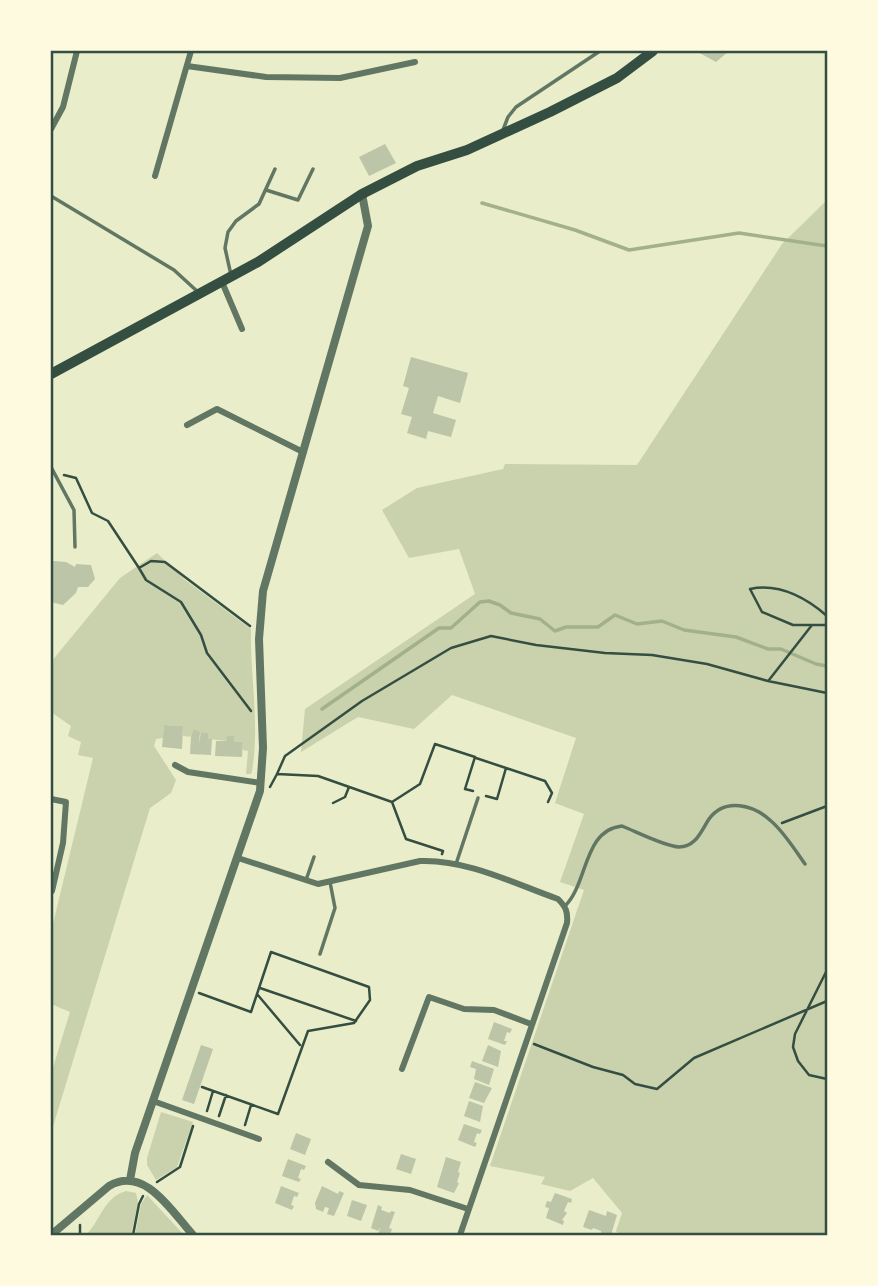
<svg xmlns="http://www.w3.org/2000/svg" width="878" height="1286" viewBox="0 0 878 1286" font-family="'IBM Plex Sans',sans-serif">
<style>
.green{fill:#cad2ad}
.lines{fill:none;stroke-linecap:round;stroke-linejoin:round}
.stream{stroke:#a3b18a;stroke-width:3.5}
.building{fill:#bcc5a7}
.path{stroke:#344e41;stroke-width:2.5}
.service{stroke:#617663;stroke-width:3.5}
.minor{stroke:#617663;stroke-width:6}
.tertiary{stroke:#617663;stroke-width:8}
.primary{stroke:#344e41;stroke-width:10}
.neatline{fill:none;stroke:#344e41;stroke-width:2.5}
</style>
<rect width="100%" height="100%" fill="#e9edc9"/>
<path class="green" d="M827,200V1235H620L616,1231L622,1213L593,1178L570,1191L541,1184L545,1177L490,1166L584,890L560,882L584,814L555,803L576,738L452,695L414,729L358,717L301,752L305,709L475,594L459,549L409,558L382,510L417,488L503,469L505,464L637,465L782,244Z
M157,553L184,579L251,629C250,677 260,724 252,771L251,774H246L248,751L243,750V742H234L227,736V741L208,739V733H201L200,738L199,732L194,729L193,737L183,736V726L164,725L163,738L156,739L154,746L176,780L171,793L150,808L51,1133V1074L70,1012L51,1004V932L93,758L78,755L81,742L68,736L71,726L51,712V662L120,578Z
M161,1112L193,1122L177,1167L156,1180L147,1165V1158Z
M126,1191L136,1193L138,1202L131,1235H86C101,1220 103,1198 126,1191Z
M147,1195L184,1235H135L141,1204Z"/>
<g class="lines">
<path class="stream" d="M482,203L575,230L629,250L739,233L827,246
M322,709L439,628H451L480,602L489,601L500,605L511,613L540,619L555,631L566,627H598L615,615L637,624L662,621L684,630L736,637L768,649H781L816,664L827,666"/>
</g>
<path class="building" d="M696,51H729L716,62Z
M385,144L396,163L369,176L359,157Z
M411,357L468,373L460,403L438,396L433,413L456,420L451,437L428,431L426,439L407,433L412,417L401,414L409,388L403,386Z
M54,561L66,562L75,567L76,564L91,565L95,579L88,587H78L76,593L63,605L51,602V562Z
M164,725L183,726L182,749L162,747Z
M194,729L200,732L199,743L201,733H208V739H212L211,755L190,754L191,737Z
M227,736H234V742H243L242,757L215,756L216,741H227Z
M494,1022L512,1029L510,1033L507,1032L504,1041H507L505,1045L488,1039Z
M201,1045L213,1049L194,1104L182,1100Z
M488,1045L501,1051L498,1067L482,1061Z
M472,1061L494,1069L489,1085L474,1079L476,1069L470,1067Z
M475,1082L492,1088L484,1103L469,1098Z
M469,1101L483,1106L480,1122L464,1116Z
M464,1124L482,1130L480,1134L477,1133L474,1142L477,1143L475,1147L458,1140Z
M296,1133L311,1139L305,1155L290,1149Z
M401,1154L416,1159L411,1174L396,1169Z
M446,1157L461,1162L458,1172L460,1173L457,1182L459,1183L454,1193L437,1187Z
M288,1159L306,1166L304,1170L301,1169L298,1178L301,1179L299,1182L282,1176Z
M281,1186L299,1193L297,1197L294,1196L291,1205L294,1206L292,1210L275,1203Z
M322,1186L338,1194L339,1191L344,1193L334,1216L327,1214L329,1208L325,1207L323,1212L316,1209L315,1203Z
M555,1193L572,1199L571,1203L568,1202L564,1211L567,1213L562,1220L564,1221L563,1225L546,1218L549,1208L545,1207L547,1201L551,1202Z
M352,1200L367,1205L361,1221L347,1216Z
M378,1205L382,1207L381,1210L390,1213L391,1211L395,1212L389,1228L392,1229L390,1235L378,1233L381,1227L378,1231L371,1228Z
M589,1210L606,1216L607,1211L617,1215L611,1235L601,1234V1231L593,1228L592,1230L583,1227Z"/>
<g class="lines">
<path class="path" d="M64,475L76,478L92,513L108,521L139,568L151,561L165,562L250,626
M139,568L146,580L181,602L201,635L207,653L251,711
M827,616C805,597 779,583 750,589L762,612L793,625H827
M769,680L812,625
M476,758L506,768
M277,774L285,756L362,701L451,648L491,636L536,645L605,653L652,655L707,664L768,681L827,693
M270,787L277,774L318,776L392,802L406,839L443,851L442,854
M486,796L497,799L506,768L545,781L552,793L548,802
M392,802L420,784L435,744L475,757L465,789L473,791
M333,803L345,797L349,787
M782,823L827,806
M827,970L795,1034L793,1047L798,1061L809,1075L827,1079
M260,988L356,1021
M199,993L251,1012L271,952L369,987L370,1000L354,1023L308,1031L278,1114L202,1087
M257,994L300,1045
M534,1044L593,1067L623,1075L635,1084L657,1089L694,1058L827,1001
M207,1111L213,1091
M219,1116L226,1095
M245,1125L251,1105
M157,1182L180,1167L193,1126
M80,1235V1225
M133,1235L139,1204L143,1196"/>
<path class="service" d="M503,130L508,117L516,107L600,51
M266,190L298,200L313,169
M51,196L174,270L198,292
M231,275L225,248L228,232L236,221L259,204L275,169
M51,467L74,510L75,547
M456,864L478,798
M306,880L314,857
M565,906C588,884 583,830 622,826C637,832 664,846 679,847C696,847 701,831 709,819C725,797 754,805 771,821C784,832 795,850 805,864
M320,954L335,908L330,882"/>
<path class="minor" d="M187,66L266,77L340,78L415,62
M51,129L63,107L77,51
M155,176L191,51
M222,282L242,329
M187,425L217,409L303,452
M175,765L188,772L261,783
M51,799L66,802L63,843L52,891
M238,858L318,884L420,861C467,859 515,884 558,899C566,907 568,912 567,923L460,1235
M402,1069L429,997L464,1009L494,1010L531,1024
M153,1101L259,1139
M328,1162L359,1185L410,1190L468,1209"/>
<path class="tertiary" d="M130,1180L135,1153L260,791L263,748L259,639L263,591L368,226L362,194
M51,1235L109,1186C145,1165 172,1212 193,1235"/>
<path class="primary" d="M51,374L258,262L362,194L417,166L467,150L550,112L617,78L653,51"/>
</g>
<rect width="878" height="1286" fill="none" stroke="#fefae0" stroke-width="105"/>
<rect x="52" y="52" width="774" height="1182" class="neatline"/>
</svg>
